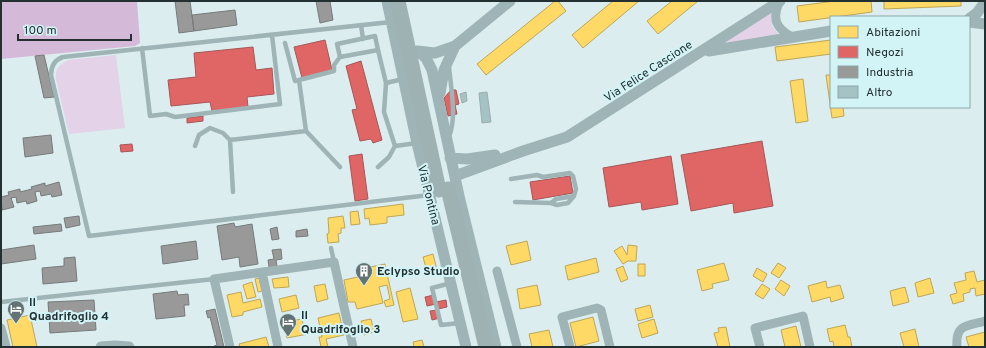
<svg xmlns="http://www.w3.org/2000/svg" width="986" height="348" viewBox="0 0 986 348" font-family="Overpass,sans-serif">
<style>
.green{fill:#e3d2e8}
.forest{fill:#d4bad8}
.homes{fill:#ffd966;stroke:#bda656}
.shops{fill:#e06666;stroke:#a75656}
.industry{fill:#999;stroke:#767a7a}
.building{fill:#a5c2c5;stroke:#9eadae}
.lines{fill:none;stroke-linecap:round;stroke-linejoin:round}
.service{stroke:#9eb4b6;stroke-width:4.5}
.minor{stroke:#9eb4b6;stroke-width:9}
.tertiary{stroke:#9eb4b6;stroke-width:11}
.trunk{stroke:#9eb1b3;stroke-width:15}
.trunk-bridge{stroke:#9eb1b3;stroke-width:15}
.labels{text-anchor:middle;stroke-width:4;stroke-linejoin:round;paint-order:stroke}
.street-label{font-size:12px;fill:#233031;stroke:#d3f4f7}
.poi-label{font-size:12px;font-weight:bold;fill:#233031;stroke:#d3f4f7;text-anchor:start}
</style>
<rect width="100%" height="100%" fill="#dbedef"/>
<path class="green" d="M771,13L772,26L779,35L727,43V41Z
M116,55L125,128L69,134L56,79C55,69 59,65 68,60Z"/>
<path class="forest" d="M1,1H137L140,43L135,46L1,59Z"/>
<path class="homes" d="M555,1H558L566,11L486,75L477,64Z
M613,1H639L583,48L572,35Z
M672,1H698L658,34L647,21Z
M835,1H871L872,12L799,22L797,6Z
M884,1H961V6L884,9Z
M831,40V54L777,61L775,47Z
M826,75H831V107H843L844,116L832,118Z
M803,79L808,121L796,123L790,81Z
M403,204L404,215L387,217V223L370,225L369,218L365,219L364,209Z
M358,211L360,224L351,225L350,212Z
M343,216L345,228H341V233L338,234L339,242L328,243L327,234L329,233L328,218Z
M527,241L531,260L511,265L506,246Z
M628,245L637,246L636,261H628L623,264L614,251L622,246L627,255Z
M433,254L437,270L427,272L423,257Z
M596,258L599,272L568,280L565,266Z
M724,263L729,280L712,284L713,288L702,291L697,270Z
M778,263L786,268L779,278L771,273Z
M385,264L394,305L386,307L384,301L390,299L387,285L379,287L383,303L357,309L355,302H348L344,280L371,274L370,267Z
M638,264H645V276H638Z
M623,266L628,279L621,282L616,269Z
M757,268L767,274L763,282L753,276Z
M974,271L977,282L985,280V294L976,296L975,288L970,289V292L963,294L964,301L953,304L950,295L957,293L954,283L966,280L965,273Z
M288,277L289,287L274,288L272,279Z
M259,278L262,291L258,292L255,279Z
M930,278L934,293L918,297L915,283Z
M781,280L790,286L784,296L775,289Z
M826,281L827,288L840,285L844,298L831,302L830,297L812,302L808,286Z
M252,282L256,297L247,299L243,285Z
M325,284L328,299L317,302L314,286Z
M762,284L770,289L763,299L755,294Z
M537,285L541,305L520,309L517,289Z
M905,287L909,302L893,306L890,291Z
M410,288L418,319L403,322L396,292Z
M241,292L243,303L260,299L262,307L243,312V315L232,317L227,295Z
M296,295L299,308L282,312L279,299Z
M650,305L653,317L638,321L635,309Z
M339,313L344,335L326,339L328,347H321L319,337H322L318,318Z
M30,315L37,347H13L7,320Z
M593,317L599,341L576,347L570,323Z
M302,319L304,330L307,329L308,334L287,338L284,322Z
M371,319L374,332L364,335L361,321Z
M654,319L658,333L642,338L638,324Z
M845,325L848,337H850L852,347H834L833,341L830,342L827,329Z
M796,326L801,347H785L781,330Z
M726,327L730,347H718L714,333L719,332L718,328Z
M915,329L919,347H904L900,333Z
M549,330L553,347H532L529,334Z
M985,332V347H969L966,337Z
M266,337L269,347H240L239,344Z
M422,340L424,347H414L413,342Z"/>
<path class="shops" d="M325,40L332,70L302,78L294,47Z
M253,47L256,70L272,68L274,94L247,97L248,107L212,111L210,102L171,106L168,80L196,77L194,53Z
M361,61L382,140L373,143L371,139L360,141L352,110L357,109L346,66Z
M451,90H456L459,104L455,105L457,114L448,116L444,98Z
M203,116V121L187,123V118Z
M762,141L773,206L734,213L733,203L691,211L681,155Z
M132,144L133,151L121,152L120,145Z
M362,154L368,199L355,201L349,156Z
M671,156L678,204L642,210L641,202L609,207L603,168Z
M570,176L573,193L533,200L530,182Z
M434,295L436,302L446,300L447,307L438,309L440,318L432,320L430,311L437,310L436,304L427,306L425,297Z"/>
<path class="industry" d="M175,1H190L194,31L179,33Z
M316,1H330L333,20L320,23Z
M235,10L237,25L194,31L192,15Z
M44,55L54,97L44,98L35,56Z
M51,135L53,153L25,157L23,138Z
M59,182L62,195L52,197L51,194L41,196L40,191L35,192L37,201L27,204L26,201L17,203L16,197L11,198L14,207L2,210L1,197L9,195L8,192L20,189V192L32,189L31,187L45,183V186Z
M79,216L80,225L66,228L64,218Z
M234,223L235,227L252,224L258,264L240,267L239,257L222,260L217,226Z
M61,224L62,231L34,234L33,227Z
M277,227L279,239L272,240L270,229Z
M307,229L308,236L296,237V231Z
M196,241L198,259L163,264L161,246Z
M34,245L36,259L1,264V250Z
M281,249L282,259L276,260L277,266L269,267L268,260L274,259L272,250Z
M75,257L77,281L43,284L42,268L64,266V258Z
M177,291L178,295L188,294L189,305H184L185,316L156,319L153,294Z
M94,300L96,330L50,333L48,302Z
M215,309L224,347H214V346L217,345L210,317L208,318L206,311Z"/>
<path class="building" d="M466,92L467,101L462,103L460,94Z
M487,92L491,122L482,123L479,93Z"/>
<g class="lines">
<path class="service" d="M391,22L63,57C54,60 51,66 51,75L89,236L429,195
M361,25L363,39
M285,43L295,81L299,80
M142,48L150,116L166,114L175,117L280,104L272,35
M340,57L337,44L375,36L378,50
M449,67C451,89 457,116 449,137
M403,79L386,83L384,112L395,146L417,143
M195,146L199,135L210,128L223,133L230,140
M340,167L306,131L299,80L334,71V65L340,57L378,50L386,83
M378,167L389,157L395,146
M511,179L537,175L543,177L570,173L573,176L576,189L574,196L568,203L557,205L551,203L515,202
M233,192L230,140L306,131
M551,203L556,199L574,196
M331,248L334,262
M451,283L432,288L441,325L460,323
M1,302L214,279"/>
<path class="minor" d="M779,2C772,20 776,28 792,37
M497,271L517,347
M262,272L278,347
M1,328L6,347
M230,347L214,279L334,262L353,347
M570,347L562,317L597,308L601,310L610,347
M760,347L755,328L803,316L810,347
M957,347C955,324 967,326 985,321"/>
<path class="tertiary" d="M387,1L417,143L466,347
M969,19L977,13L985,2
M969,22L985,24
M417,51L435,53L455,46
M709,51L831,31
M419,52L426,58L432,70L459,196L496,347
M440,93L444,70L455,46L510,1
M450,158L467,159L495,155
M455,176L523,151L567,137L780,1
M101,347L115,346L129,347"/>
<path class="trunk" d="M448,189L486,347"/>
<path class="trunk-bridge" d="M398,1L439,190"/>
</g>
<defs>
<g id="building-pin" transform="scale(0.9)"><path d="M0 17L-7.5 6A9.5 9.5 0 1 1 7.5 6Z" fill="#637274" stroke="#d3f4f7"/><path d="M-4-6H4V6H1V3H-1V6H-4ZM-2.5-4.3h1.7v1.8h-1.7ZM.8-4.3h1.7v1.8H.8ZM-2.5-1h1.7V.8h-1.7ZM.8-1h1.7V.8H.8Z" fill="#fff"/></g>
<g id="hotel-pin" transform="scale(0.9)"><path d="M0 17L-7.5 6A9.5 9.5 0 1 1 7.5 6Z" fill="#637274" stroke="#d3f4f7"/><path d="M-6-4.5h1.5V1H6V5H4.5V3h-9V5H-6ZM-4 0a1.8 1.8 0 1 1 3.6 0ZM.5 0V-2.5h3Q6-2.5 6 0Z" fill="#fff"/></g>
</defs>
<g fill-rule="evenodd">
<use href="#building-pin" x="364" y="271"/>
<use href="#hotel-pin" x="16" y="309"/>
<use href="#hotel-pin" x="288" y="322"/>
</g>
<g class="labels">
<g class="street-label">
<text transform="translate(648 71) rotate(-33)" y="4">Via Felice Cascione</text>
<text transform="translate(429 195) rotate(76)" y="4">Via Pontina</text>
</g>
<g class="poi-label">
<text x="377" y="275">Eclypso Studio</text>
<text x="29" y="306">Il<tspan x="29" dy="14">Quadrifoglio 4</tspan></text>
<text x="301" y="319">Il<tspan x="301" dy="14">Quadrifoglio 3</tspan></text>
</g>
</g>
<rect width="986" height="348" fill="none" stroke="#233031" stroke-width="4"/>
<rect x="830" y="16" width="140" height="92" fill="#d3f4f7" stroke="#8da6a8"/>
<rect x="838" y="26" width="20" height="12" fill="#ffd966" stroke="#8da6a8"/>
<text x="866" y="36" font-size="12" fill="#233031">Abitazioni</text>
<rect x="838" y="46" width="20" height="12" fill="#e06666" stroke="#8da6a8"/>
<text x="866" y="56" font-size="12" fill="#233031">Negozi</text>
<rect x="838" y="66" width="20" height="12" fill="#999999" stroke="#8da6a8"/>
<text x="866" y="76" font-size="12" fill="#233031">Industria</text>
<rect x="838" y="86" width="20" height="12" fill="#a5c2c5" stroke="#8da6a8"/>
<text x="866" y="96" font-size="12" fill="#233031">Altro</text>
<path d="M18 34v6h113v-6" fill="none" stroke="#233031" stroke-width="2"/>
<text x="24" y="34" font-size="12" fill="#233031" stroke="#d3f4f7" stroke-width="3" paint-order="stroke">100 m</text>
</svg>
